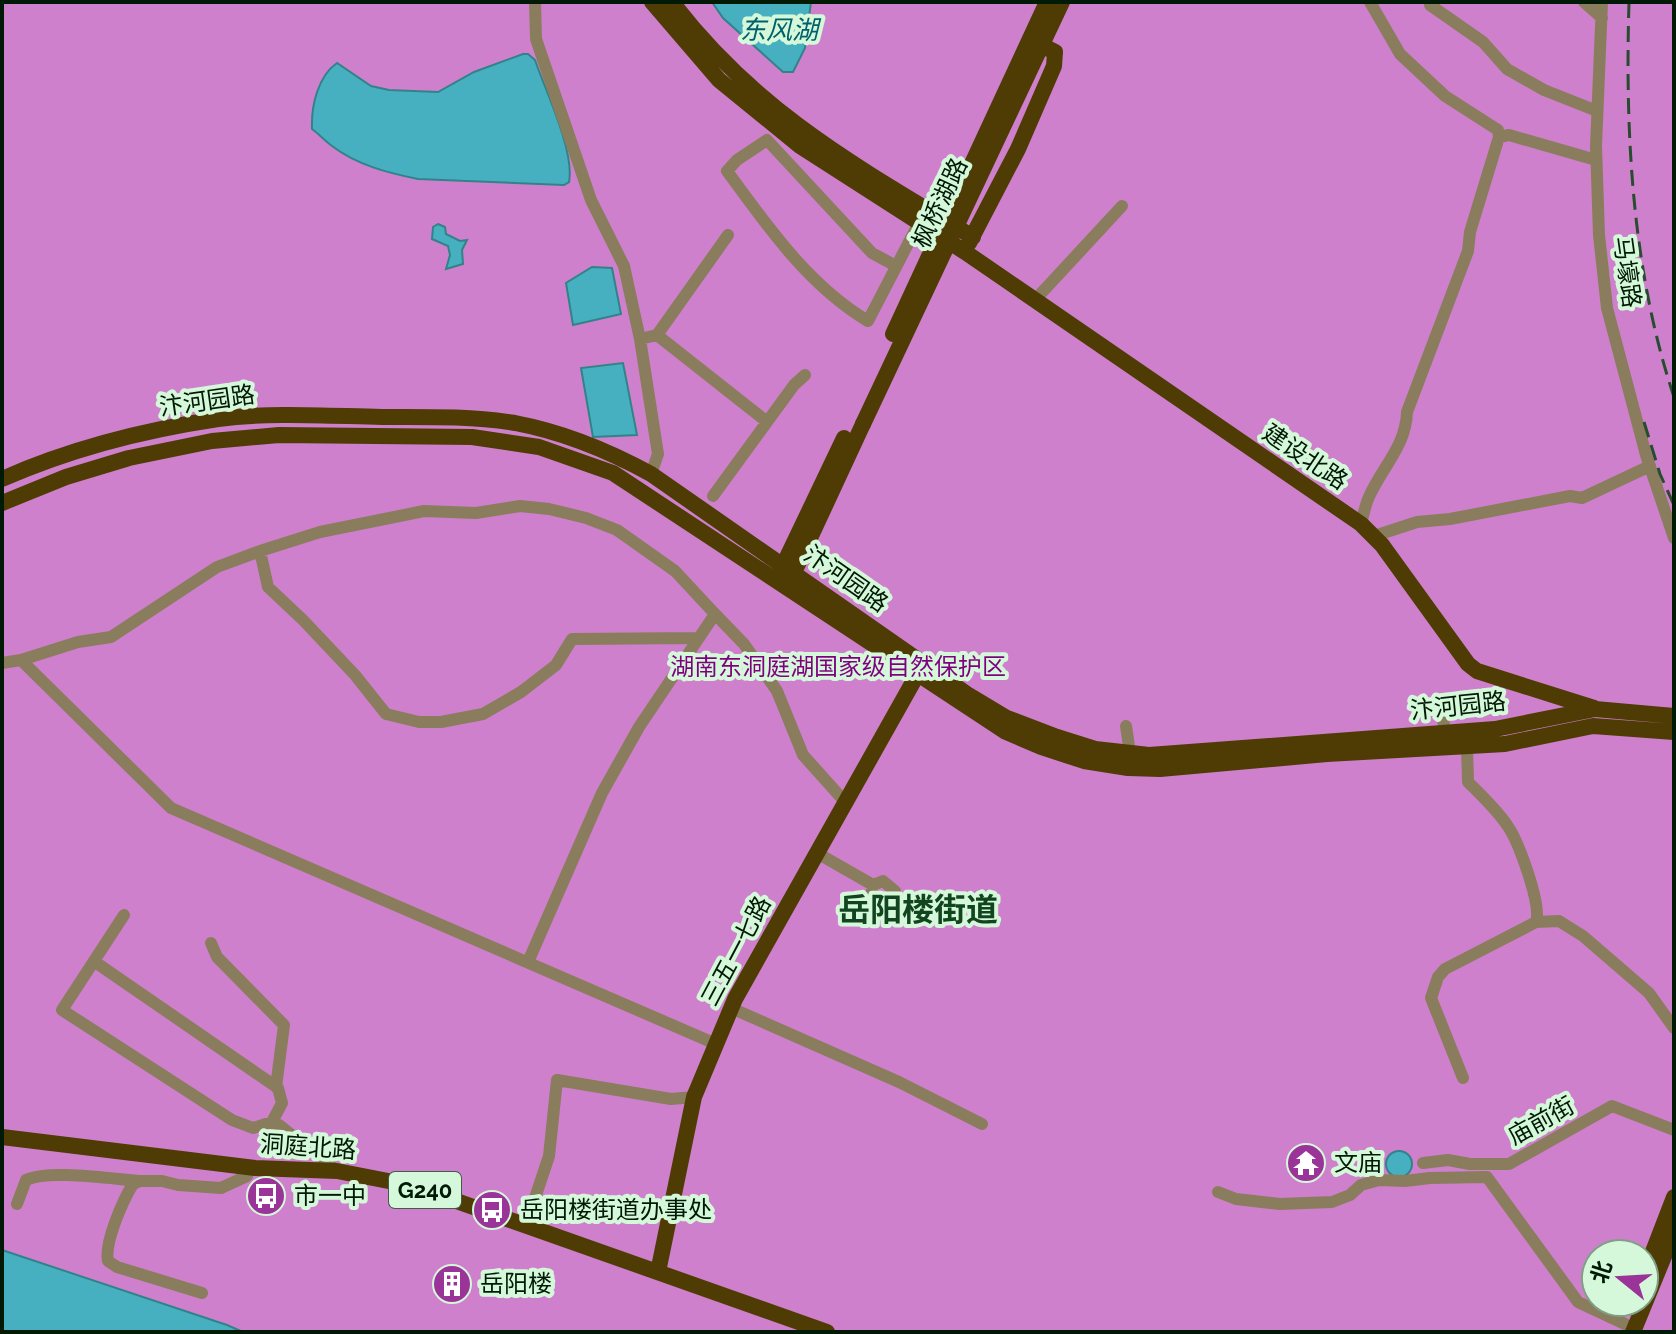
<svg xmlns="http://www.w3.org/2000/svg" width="1676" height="1334" viewBox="0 0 1676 1334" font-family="Raleway,'Noto Sans SC',sans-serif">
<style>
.green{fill:#cf80cc;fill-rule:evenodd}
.water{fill:#47b0c0;stroke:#328388;stroke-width:2}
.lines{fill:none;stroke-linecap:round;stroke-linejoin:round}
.minor{stroke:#8a7d5d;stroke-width:12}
.major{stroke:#4f3c05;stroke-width:16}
.rail{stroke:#274c2e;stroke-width:3;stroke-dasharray:16 8;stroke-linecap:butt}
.major-bridge{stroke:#4f3c05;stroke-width:16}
.labels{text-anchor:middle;stroke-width:8;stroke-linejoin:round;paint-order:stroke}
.shield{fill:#d6f8da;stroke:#405d45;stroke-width:2}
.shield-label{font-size:22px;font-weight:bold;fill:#001a05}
.street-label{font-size:24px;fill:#001a05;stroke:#d6f8da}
.park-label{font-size:24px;fill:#7f007f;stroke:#d6f8da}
.poi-label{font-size:24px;fill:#001a05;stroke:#d6f8da;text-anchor:start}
.water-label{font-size:26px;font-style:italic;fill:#00606b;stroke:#d6f8da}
.district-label{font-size:32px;font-weight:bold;fill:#11451f;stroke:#d6f8da}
</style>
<rect width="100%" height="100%" fill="#9be0a6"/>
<path class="green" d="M2,2H1674V1332H2ZM1596,1254H1644V1302H1596Z"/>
<path class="water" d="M712,2H811L805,48L793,72H783L723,18Z
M523,54H528L535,60C545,90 575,151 569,182L564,185L418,179C388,173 357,165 332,146C325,141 319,134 312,129C311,106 318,76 337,63L371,86L389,90L438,92L474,72Z
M438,224L445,227L446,234L460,241L467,240L462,250L463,264L446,269L450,255L448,246L432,239L433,227Z
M592,267L612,268L621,314L573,325L566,283Z
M623,363L637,435L593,437L581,368Z
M1386 1164a13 13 0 1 1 26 0a13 13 0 1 1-26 0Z
M2,1250L227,1325L243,1332H2Z"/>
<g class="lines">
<path class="minor" d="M535,2L536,39L591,200L624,266L640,339L658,454L651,474
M1370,2L1400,54L1445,96L1498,130L1499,137
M1584,2L1602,18
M1602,2L1596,146L1599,235L1607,308L1646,455L1674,538
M1430,5L1483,42L1507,69L1544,90L1597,111
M896,266L872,253L767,140L737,160L727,171C767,226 809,286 868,321L923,215
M1034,301L1122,206
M657,335L728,235
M640,339L657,335L766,421
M713,496L794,385L805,375
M1361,524C1363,516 1365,507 1368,499C1381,468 1406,447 1407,412L1468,251L1470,232L1499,137L1509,135L1596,160
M1374,536L1417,522L1450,519L1570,496L1582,498L1650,466
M260,551L268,587L303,620L355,675L386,714L419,722H441L483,714L521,692L556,665L572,639L698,638
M21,660L171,808L716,1044
M2,663L21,660L78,642L111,637L217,567L260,551L320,532L424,511L476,513L520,506L549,509L586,518L617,530L675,571L715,614
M1441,705L1445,733
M1126,726L1130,753
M1467,746L1468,782C1481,795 1496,809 1507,825C1518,840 1542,905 1536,922L1559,921L1583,936L1649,993L1674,1028
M817,853L873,885L883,881L895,891L894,903L883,907L874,906L871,895L873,885
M124,915L62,1010L232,1120L253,1128L272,1122L279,1125L337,1171
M211,943L217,957L284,1025L276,1087
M95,962L278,1088L282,1103L272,1122
M528,962L602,793L639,727L715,614L744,644L777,691L803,755L846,803
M731,1008L899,1082L982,1124
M1463,1078L1431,998L1438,977L1445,969L1536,922
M1423,1163L1448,1160L1470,1164H1509L1612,1106L1674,1130
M1218,1192L1236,1199L1280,1204L1332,1202L1350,1195L1361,1185L1379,1180L1405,1181L1430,1178L1487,1177L1578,1302L1625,1324
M17,1204L26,1180C49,1169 112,1179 140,1181
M526,1225L549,1156L557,1080L671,1099L694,1097
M202,1293L117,1267L108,1261C104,1243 123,1200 133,1184L140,1181H162L178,1185L221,1188L247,1176"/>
<path class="major" d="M652,2L719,80L800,146L965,252L1361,524L1382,545L1468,664L1477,671L1594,708
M672,2C756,112 857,167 973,237
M969,243L1018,149L1054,66L1055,52L1041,45
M2,479C70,449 144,430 218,419C272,412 328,416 382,417C426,417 471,416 515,423C563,432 609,451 651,474L967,694L1007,718L1057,737L1095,749L1149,755L1495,729L1595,709L1674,716
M2,503L66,477L129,458L212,441L279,435L472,437L539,447L613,473L1006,732L1041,747L1084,761L1128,768L1160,769L1327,754L1505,744L1593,726L1674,732
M780,572L844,438
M791,579L863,424
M2,1137L255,1168L337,1171L414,1186L827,1332
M658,1272L694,1097L735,999L917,675
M1644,1275L1674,1197
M1633,1332L1674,1232"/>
<path class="rail" d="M1629,2C1625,133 1632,271 1674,397
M1644,422L1660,474L1674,505"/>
<path class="major-bridge" d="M893,334L1047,2
M863,424L1062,2"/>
</g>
<defs>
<g id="temple-disc" transform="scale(2)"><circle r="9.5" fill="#9a3499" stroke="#d6f8da"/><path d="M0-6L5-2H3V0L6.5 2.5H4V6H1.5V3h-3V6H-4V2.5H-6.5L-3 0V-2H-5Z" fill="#fff"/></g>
<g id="bus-disc" transform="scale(2)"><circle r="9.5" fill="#9a3499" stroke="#d6f8da"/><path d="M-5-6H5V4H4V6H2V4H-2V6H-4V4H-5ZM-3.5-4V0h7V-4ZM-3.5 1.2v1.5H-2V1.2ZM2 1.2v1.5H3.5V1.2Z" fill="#fff"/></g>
<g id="building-disc" transform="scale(2)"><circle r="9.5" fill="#9a3499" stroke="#d6f8da"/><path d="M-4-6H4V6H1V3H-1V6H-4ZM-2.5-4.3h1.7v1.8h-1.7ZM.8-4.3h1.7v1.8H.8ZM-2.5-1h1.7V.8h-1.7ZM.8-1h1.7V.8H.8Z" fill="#fff"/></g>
</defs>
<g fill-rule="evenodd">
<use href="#temple-disc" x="1306" y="1163"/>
<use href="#bus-disc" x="266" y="1196"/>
<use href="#bus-disc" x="492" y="1210"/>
<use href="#building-disc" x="452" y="1284"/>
</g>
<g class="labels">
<rect class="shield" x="389" y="1172" width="72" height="36" rx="6"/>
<g class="shield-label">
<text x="425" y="1198">G240</text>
</g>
<g class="street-label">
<text transform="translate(940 203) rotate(-65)" y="8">枫桥湖路</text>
<text transform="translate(1627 272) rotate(82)" y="8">马壕路</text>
<text transform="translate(207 401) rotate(-8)" y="8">汴河园路</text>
<text transform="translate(1305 457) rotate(34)" y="8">建设北路</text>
<text transform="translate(846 579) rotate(35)" y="8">汴河园路</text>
<text transform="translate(1458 706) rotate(-6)" y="8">汴河园路</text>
<text transform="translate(736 951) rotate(-62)" y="8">三五一七路</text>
<text transform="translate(1541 1121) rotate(-29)" y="8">庙前街</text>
<text transform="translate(308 1147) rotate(4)" y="8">洞庭北路</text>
</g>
<g class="park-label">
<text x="838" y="675">湖南东洞庭湖国家级自然保护区</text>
</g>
<g class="poi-label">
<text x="1334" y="1171">文庙</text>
<text x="294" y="1204">市一中</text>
<text x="520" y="1218">岳阳楼街道办事处</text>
<text x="480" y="1292">岳阳楼</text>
</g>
<g class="water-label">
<text x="779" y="39">东风湖</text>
</g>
<g class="district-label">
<text x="918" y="921">岳阳楼街道</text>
</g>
</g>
<rect width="1676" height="1334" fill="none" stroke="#001a05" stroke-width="8"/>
<g transform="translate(1620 1278) rotate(288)"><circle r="38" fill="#d6f8da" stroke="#809f85" stroke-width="2"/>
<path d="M0-6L14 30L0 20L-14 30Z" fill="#9a3499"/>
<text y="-12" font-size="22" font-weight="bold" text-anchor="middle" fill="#001a05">北</text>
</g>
</svg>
